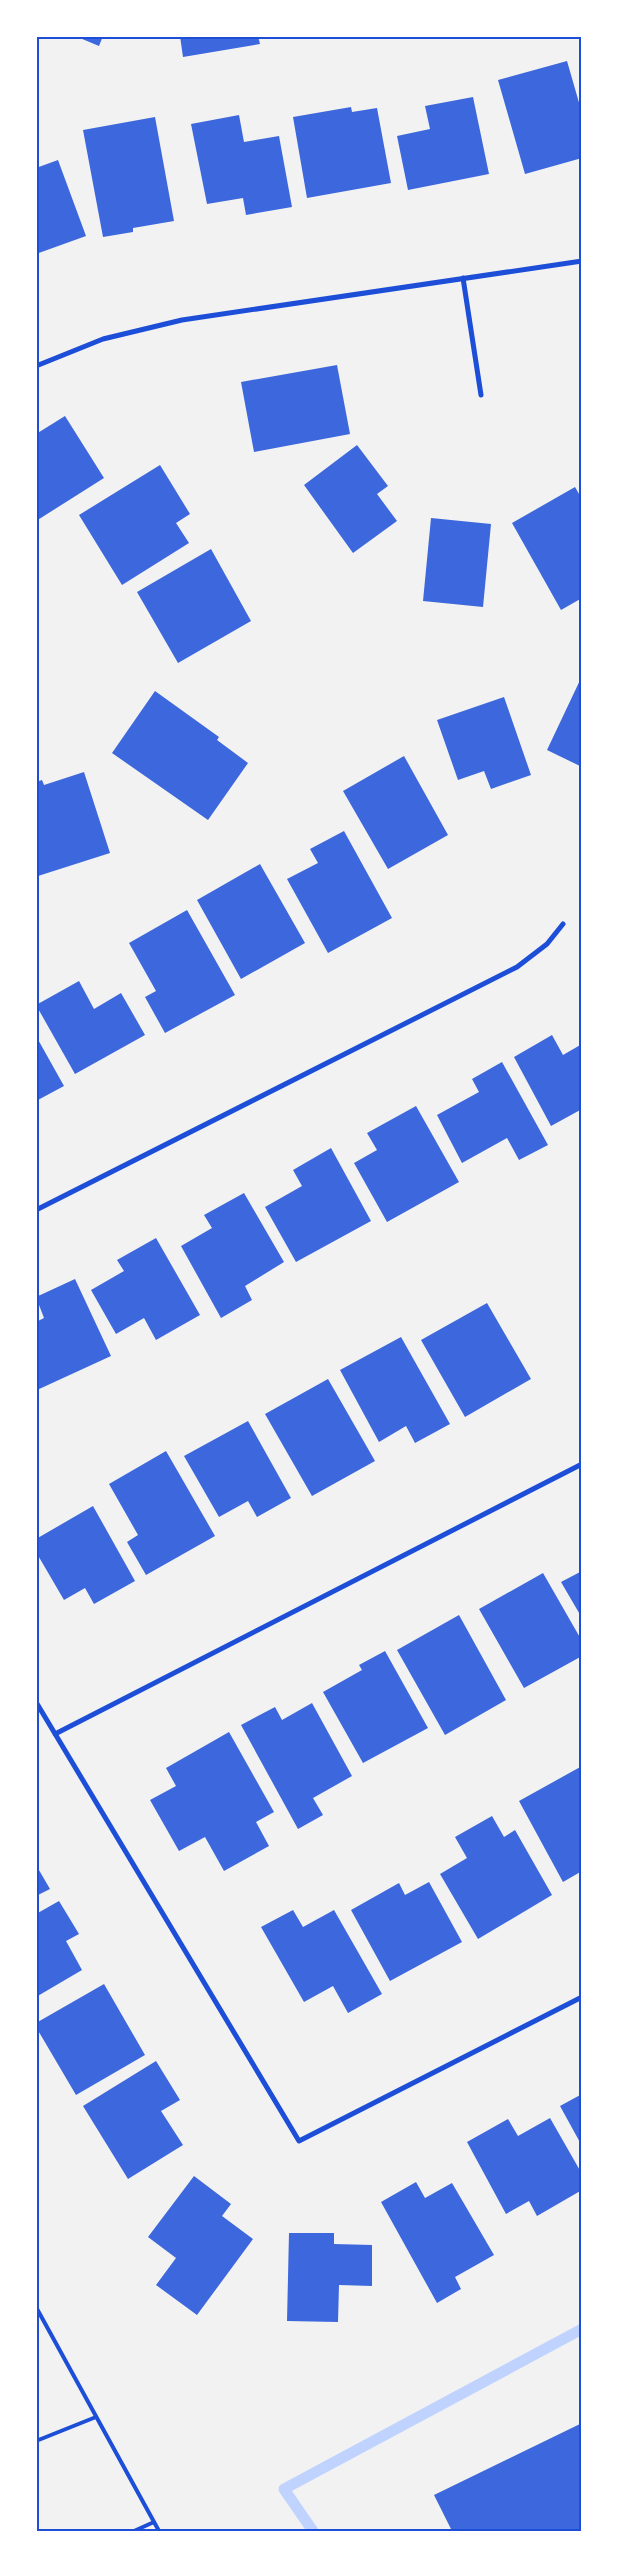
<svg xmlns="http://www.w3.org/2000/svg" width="618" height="2567" viewBox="0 0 618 2567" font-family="Poppins,sans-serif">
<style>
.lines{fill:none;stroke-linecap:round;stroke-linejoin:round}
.stream{stroke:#bfd3fe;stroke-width:11}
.building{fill:#3d67dc}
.service{stroke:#1d4ed8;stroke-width:4}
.minor{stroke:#1d4ed8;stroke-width:5}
.neatline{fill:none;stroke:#1d4ed8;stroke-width:2}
</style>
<rect width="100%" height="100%" fill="#f2f2f2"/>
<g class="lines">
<path class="stream" d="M313,2531L284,2489L582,2329"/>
</g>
<path class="building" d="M75,36H103L99,46Z
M180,36H258L260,44L183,57Z
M567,61L582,113V158L525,174L498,80Z
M473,97L489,174L408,190L397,136L430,129L425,106Z
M351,107L352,112L377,108L391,183L307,198L293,117Z
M239,115L244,142L279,136L292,207L246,215L243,198L207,204L191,124Z
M155,117L174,221L133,228V232L103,237L83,130Z
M58,160L86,236L36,254V168Z
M337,365L350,434L254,452L241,382Z
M65,416L104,478L36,521V434Z
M357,445L388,486L377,494L397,521L353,553L304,485Z
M160,465L190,514L176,523L189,543L122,585L79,515Z
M575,487L582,499V598L561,610L512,523Z
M431,518L491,524L483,607L423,601Z
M211,549L251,621L178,663L137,592Z
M582,676V767L547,750Z
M155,691L219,737L217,740L248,763L208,820L112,753Z
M504,697L531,775L491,789L484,771L458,780L437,720Z
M404,756L448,835L388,869L343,791Z
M84,772L110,853L38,876L36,782L42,780L44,785Z
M344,831L392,918L328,953L287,879L318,863L310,849Z
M260,864L305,943L241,979L197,900Z
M187,910L235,995L165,1033L145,997L156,991L129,943Z
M79,981L94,1009L121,993L145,1035L75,1074L36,1005Z
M552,1035L563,1055L582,1044V1109L551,1126L514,1057Z
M36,1036L64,1086L36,1101Z
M502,1062L548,1145L519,1160L507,1138L462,1163L437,1115L479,1092L472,1079Z
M416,1106L459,1182L387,1222L354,1163L377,1150L367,1133Z
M331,1148L371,1221L296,1262L265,1207L302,1186L293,1170Z
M244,1193L284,1262L245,1286L252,1300L221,1318L181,1246L212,1228L204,1215Z
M156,1238L200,1315L156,1340L144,1318L116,1334L91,1290L124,1271L117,1260Z
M75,1279L111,1356L37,1390L36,1322L44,1318L36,1297Z
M487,1303L531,1379L465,1417L421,1340Z
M401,1337L450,1424L415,1443L406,1426L379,1442L340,1370Z
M328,1379L375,1461L312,1496L265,1414Z
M248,1421L291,1498L257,1517L248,1501L219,1517L184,1456Z
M166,1451L215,1536L146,1575L127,1542L138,1535L109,1484Z
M93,1506L135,1581L94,1604L85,1588L64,1600L36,1552V1539Z
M582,1571V1618L561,1582Z
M543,1573L582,1641V1656L524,1688L479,1609Z
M459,1615L506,1700L445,1735L397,1650Z
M385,1651L428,1728L363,1763L323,1692L362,1670L359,1665Z
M312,1703L352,1776L313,1798L323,1815L298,1829L241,1725L275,1707L282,1720Z
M229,1732L274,1812L256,1822L269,1846L224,1871L205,1837L179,1851L150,1800L176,1786L166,1768Z
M582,1766V1871L563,1882L519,1801Z
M492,1816L504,1837L515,1830L552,1895L478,1939L440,1874L467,1858L455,1837Z
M36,1865L50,1889L36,1896Z
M429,1882L462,1942L390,1981L351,1910L399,1883L405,1895Z
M59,1901L79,1934L66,1941L82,1970L36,1997V1914Z
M293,1910L303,1927L334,1910L382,1994L348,2013L333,1986L304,2002L261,1927Z
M104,1984L145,2055L76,2095L36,2027V2023Z
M156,2061L180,2100L161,2111L183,2145L128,2179L83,2106Z
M582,2094V2146L560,2106Z
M550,2118L582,2174V2190L537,2216L529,2201L506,2214L467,2142L508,2119L518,2136Z
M194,2176L231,2204L222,2216L253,2239L197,2315L156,2285L176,2258L148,2237Z
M416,2182L425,2198L452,2183L494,2255L455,2277L461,2289L437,2303L381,2202Z
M289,2233H334V2244L372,2245V2286L339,2285L338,2322L287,2321Z
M582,2423V2531H452L434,2495Z"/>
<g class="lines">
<path class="service" d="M36,2307L159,2531
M36,2441L96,2417
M134,2531L154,2522"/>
<path class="minor" d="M463,278L481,395
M36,366L103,339L182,320L582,261
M36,1210L517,967L547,944L563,924
M36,1702L299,2141L582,1997
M55,1734L582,1464"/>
</g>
<rect width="618" height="2567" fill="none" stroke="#ffffff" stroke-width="75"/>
<rect x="38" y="38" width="542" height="2492" class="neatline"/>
</svg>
